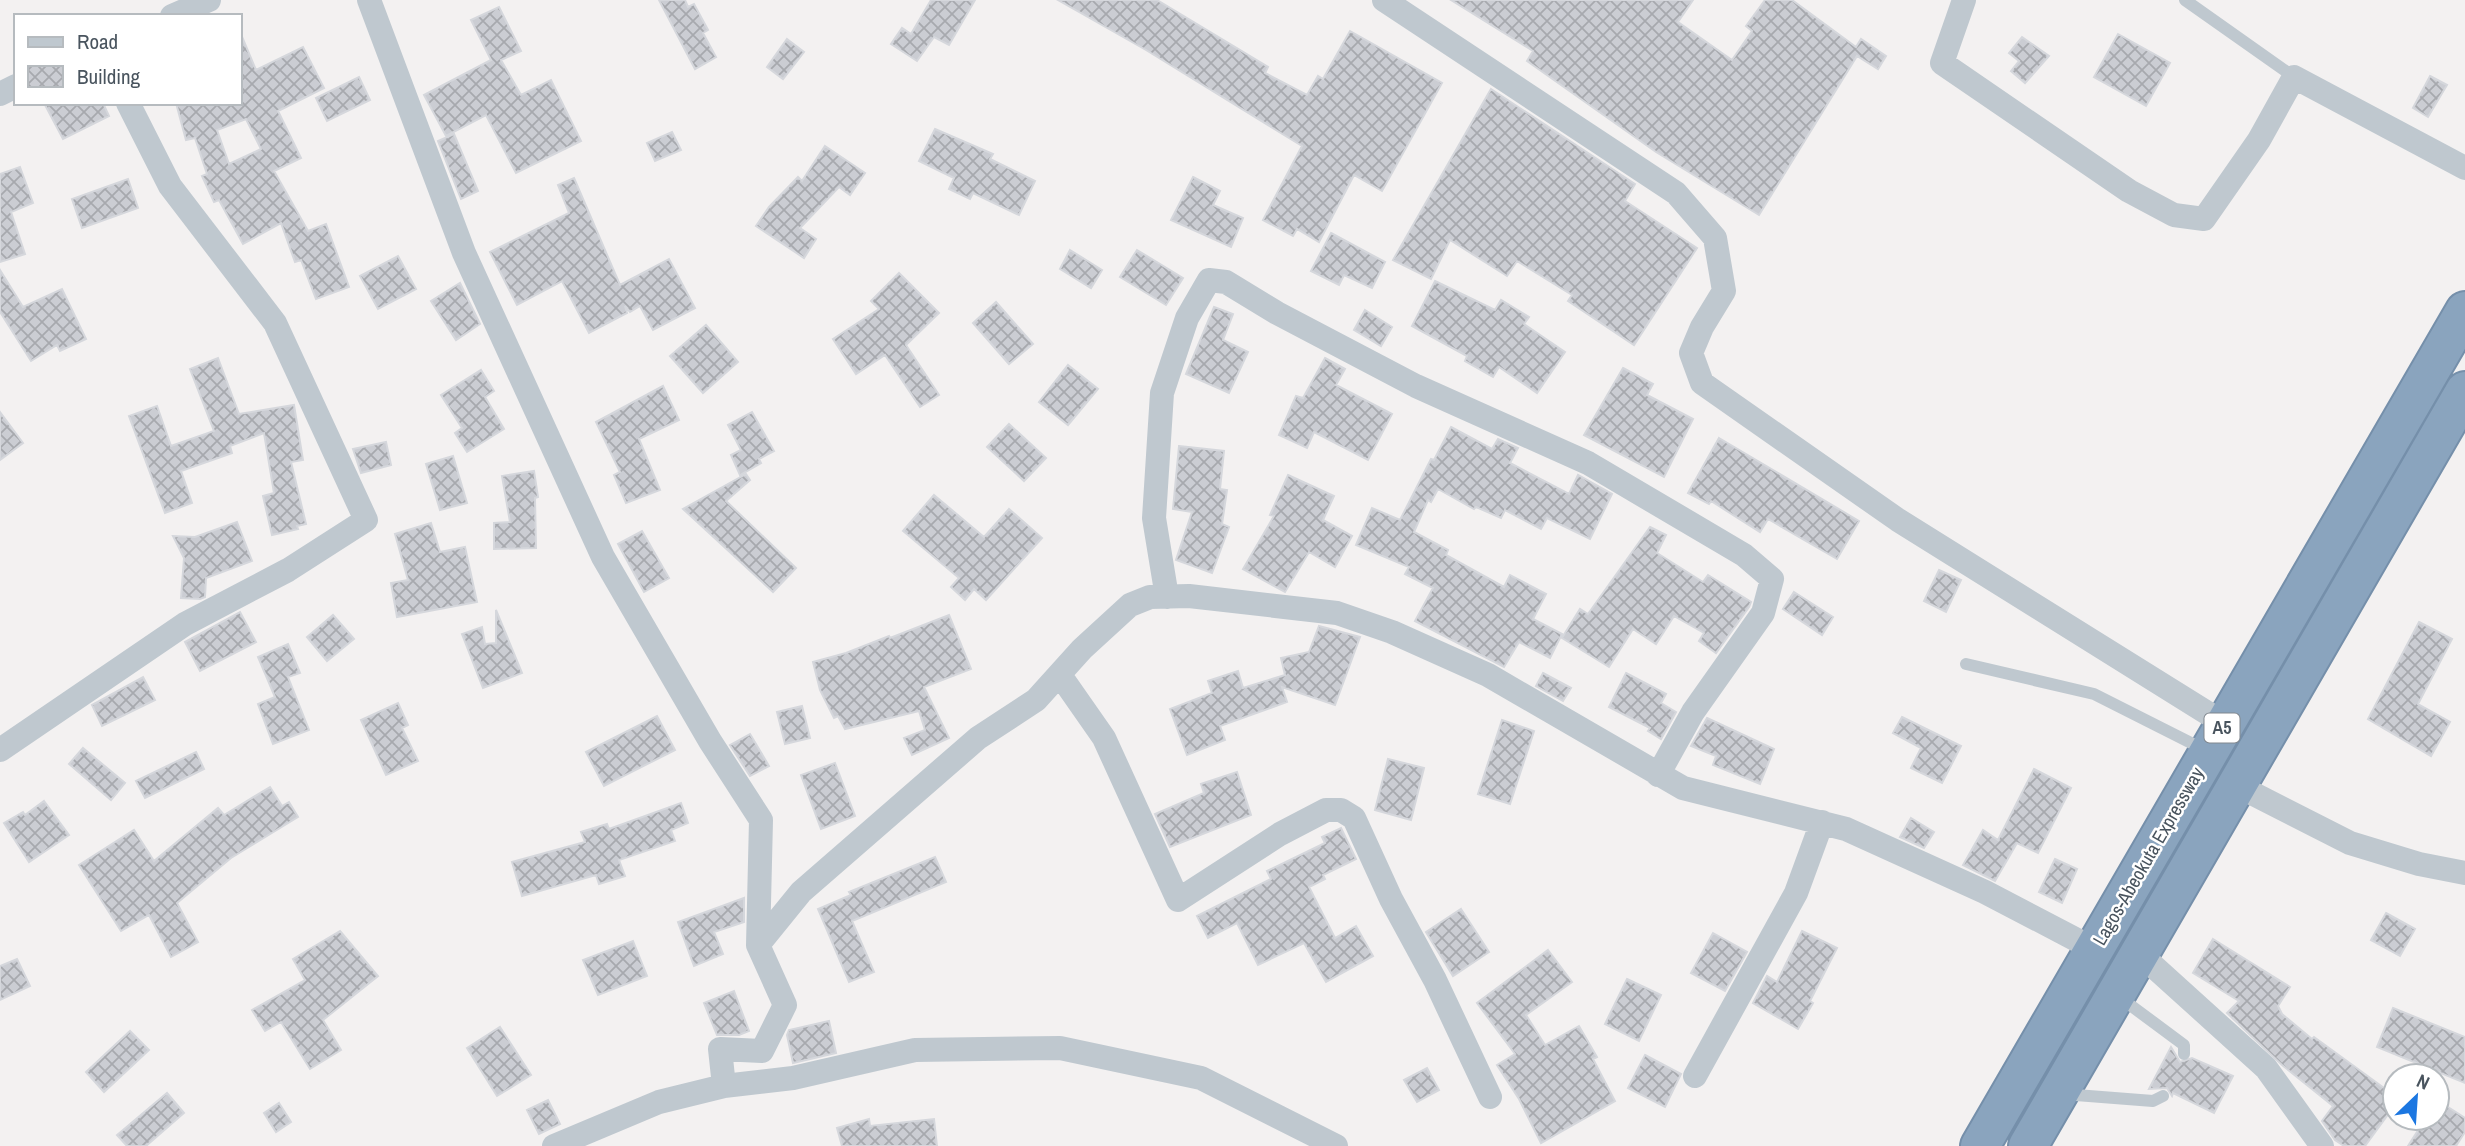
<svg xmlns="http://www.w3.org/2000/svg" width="2465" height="1146" viewBox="0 0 2465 1146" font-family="'Archivo Narrow',sans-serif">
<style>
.building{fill:url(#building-cross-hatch);stroke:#d5d7dc;stroke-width:2;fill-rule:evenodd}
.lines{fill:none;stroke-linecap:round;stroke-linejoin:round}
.highway-casing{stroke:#758faa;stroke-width:42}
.lane{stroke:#bfc8cf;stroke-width:12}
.street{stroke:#bfc8cf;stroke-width:24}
.highway{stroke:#8aa4be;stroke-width:38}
.labels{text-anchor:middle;stroke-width:5;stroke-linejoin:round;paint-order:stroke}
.shield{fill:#fff;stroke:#80878e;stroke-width:2}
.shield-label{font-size:18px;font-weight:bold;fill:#49545e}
.street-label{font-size:19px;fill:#49545e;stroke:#fff}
</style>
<defs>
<pattern id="building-cross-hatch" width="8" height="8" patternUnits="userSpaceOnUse" patternTransform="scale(1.75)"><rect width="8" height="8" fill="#cbcdd3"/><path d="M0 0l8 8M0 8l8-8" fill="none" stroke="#a7a9ae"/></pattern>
</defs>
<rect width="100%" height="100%" fill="#f3f1f1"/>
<path class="building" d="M659,0H685L688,7L694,4L708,30L703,33L716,57L695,69Z
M931,0H975L949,45L934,37L917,61L891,44L902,28L911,34Z
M1058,0H1157L1268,67L1265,73L1307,95L1318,76L1323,79L1350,31L1442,83L1382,191L1354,175L1319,242L1297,229L1293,236L1263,220L1302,146L1146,50Z
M1451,0H1693L1678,22L1732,60L1752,31L1746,26L1765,0H1792L1856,47L1861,39L1886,56L1878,69L1857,56L1759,215L1656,152L1527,61L1533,51Z
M499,7L521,51L501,60L521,95L551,80L581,141L516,173L486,115L446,136L424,95L491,60L471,20Z
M240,32L256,70L303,47L324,88L278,111L301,158L274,171L308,231L326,224L349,287L316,299L301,260L295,262L281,223L243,244L219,200L214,202L202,176L207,174L195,138L186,140L176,103H240ZM246,119L261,149L229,164L217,130Z
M2118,34L2170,63L2146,106L2094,77Z
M2022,37L2049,56L2025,83L2011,71L2019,61L2009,53Z
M787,39L804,52L783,79L767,67Z
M2430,76L2447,85L2428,117L2413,108Z
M359,77L370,100L327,121L316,98Z
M1491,89L1635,184L1625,201L1697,248L1634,345L1568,301L1572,295L1517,261L1507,276L1450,240L1431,279L1393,260Z
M44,103H103L109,116L63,139Z
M935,129L993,154L990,159L1035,181L1019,215L973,193L970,199L949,189L954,178L919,161Z
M672,132L681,150L655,161L647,143Z
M454,134L478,191L461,199L438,141Z
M825,146L865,173L850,195L839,187L800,228L816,239L804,258L756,226L769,207L798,177L802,181Z
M20,167L33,203L11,212L25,254L0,262V174Z
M1193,177L1220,191L1213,205L1243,218L1231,247L1171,220Z
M574,178L620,285L669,259L695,308L653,330L640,306L630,312L625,306L627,313L589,333L562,281L517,305L490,252L569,213L558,185Z
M128,179L138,208L82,228L72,199Z
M1331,233L1385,262L1372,288L1344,275L1339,285L1311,271Z
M1070,250L1102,270L1091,288L1060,269Z
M1137,250L1183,278L1166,305L1120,277Z
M398,256L416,289L378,309L360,276Z
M0,270L23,307L62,289L86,339L60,351L57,345L31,361L0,312Z
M899,273L939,313L906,345L939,395L920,407L885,355L856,374L833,339L879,309L871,301Z
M1435,281L1495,310L1501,300L1529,317L1524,324L1565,352L1537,393L1499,367L1493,377L1465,361L1467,356L1412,326Z
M460,283L480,324L456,340L431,301Z
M996,302L1033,344L1009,364L973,323Z
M1214,307L1233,314L1223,340L1248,352L1229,393L1186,374Z
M1365,310L1392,327L1381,346L1354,330Z
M706,325L738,362L703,393L670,356Z
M218,358L239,414L294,405L303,460L291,462L306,524L297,526L298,529L272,535L263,496L274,493L264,433L230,446L232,453L181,471L192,503L165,513L129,416L157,406L171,446L214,431L190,369Z
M1325,358L1345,369L1336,385L1392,414L1368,460L1314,432L1307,448L1279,435L1296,396L1303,398Z
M1068,365L1098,389L1068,425L1039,402Z
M1623,368L1653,384L1647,395L1693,419L1664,477L1584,435Z
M481,370L494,391L485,397L504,429L467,452L455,433L462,428L441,395Z
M663,386L679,420L639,439L660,490L626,503L614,475L620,472L596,422Z
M0,412L23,443L0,460Z
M752,412L774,451L759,459L761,463L740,475L731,455L741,450L728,425Z
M1009,424L1046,458L1024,481L987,447Z
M1451,427L1492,449L1498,439L1518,448L1510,463L1569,494L1578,475L1612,494L1590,539L1547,518L1541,529L1505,510L1501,518L1476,507L1474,509L1438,489L1431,502L1428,500L1414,532L1448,550L1446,555L1504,587L1510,575L1546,594L1533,619L1562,634L1550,658L1519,642L1504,667L1415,621L1433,588L1405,574L1409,567L1356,545L1372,508L1400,520L1431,459L1434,460Z
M1719,438L1859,521L1837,559L1768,519L1760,532L1711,501L1709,504L1688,493Z
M386,442L391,465L361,473L353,449Z
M1179,446L1224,451L1220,489L1227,490L1222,524L1229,527L1212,573L1176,560L1192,512L1173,509Z
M453,456L467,503L440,510L426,464Z
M534,471L538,497L535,498L536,548L494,549V523L510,522L502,476Z
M746,474L750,480L726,501L796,568L773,592L683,509Z
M1288,475L1334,496L1323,520L1352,536L1335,567L1309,552L1285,592L1243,569L1274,516L1270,515Z
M934,495L984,537L1009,509L1042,538L986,600L974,589L965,600L951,587L959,578L903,531Z
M237,522L252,561L206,578L205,597L200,599L181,598L184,558L173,536L195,537Z
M431,523L440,552L465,547L477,602L397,617L391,583L408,580L395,534Z
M1650,527L1666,535L1657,553L1703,582L1708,575L1751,602L1749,607L1716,653L1699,641L1704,633L1674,616L1656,644L1633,629L1609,667L1562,638L1580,609L1588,614Z
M642,531L669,578L644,592L618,544Z
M1939,570L1961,580L1946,612L1924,601Z
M1794,592L1833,617L1822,635L1783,609Z
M496,610L522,673L483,688L462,634L482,627L485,644L496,643Z
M240,612L256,642L200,671L185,642Z
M333,615L354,639L327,661L307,637Z
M949,615L971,669L924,687L949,738L912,755L904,738L925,730L919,711L845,729L838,716L834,718L820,690L813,662L846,653L889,636L890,638Z
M2419,622L2452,639L2418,704L2450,722L2431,756L2368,719Z
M1319,626L1360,637L1335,705L1282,687L1287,702L1220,726L1225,740L1187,755L1170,709L1212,693L1208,681L1238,671L1243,688L1285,675L1281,658L1309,652Z
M288,644L300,673L288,677L309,730L273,744L258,704L275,697L258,657Z
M1543,673L1571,688L1563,701L1536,686Z
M1626,673L1666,694L1661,703L1676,712L1661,739L1648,731L1650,728L1609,707Z
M143,677L155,700L102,726L92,705Z
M398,703L408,725L402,728L418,761L386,775L361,720Z
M802,706L810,738L785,744L777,712Z
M657,716L675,750L604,786L586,752Z
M1902,717L1961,746L1942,783L1911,768L1921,748L1893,733Z
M1707,718L1774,749L1760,784L1713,765L1716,756L1691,746Z
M1502,720L1534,731L1510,804L1478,794Z
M750,734L769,766L750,776L730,745Z
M83,748L125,783L111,800L69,764Z
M196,752L204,769L145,798L136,781Z
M1388,759L1424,768L1411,820L1375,810Z
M835,763L855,816L821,829L801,775Z
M2034,769L2071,788L2038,853L2017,843L1995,881L1963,865L1983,830L1998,840Z
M1237,772L1251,815L1170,847L1155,814L1204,793L1201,784Z
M270,787L282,806L289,802L298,817L231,858L177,903L198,942L171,957L149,915L121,931L79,865L134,830L154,861L218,808L224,815Z
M44,801L69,835L29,862L4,823L23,812L25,815Z
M681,803L688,823L671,830L675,841L619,860L625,876L599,884L596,875L522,896L512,862L585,842L581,832L607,824L609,829Z
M1911,818L1934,832L1924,848L1900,837Z
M1341,828L1356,859L1323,875L1325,879L1309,887L1335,938L1356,926L1373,956L1326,982L1304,943L1258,965L1237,923L1208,938L1197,916L1271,879L1267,871L1325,843L1322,837Z
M935,857L946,882L852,921L874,972L849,982L818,909L851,895L849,892Z
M2055,859L2077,869L2062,903L2039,892Z
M744,898V922L714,932L723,954L694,966L678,922Z
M1461,909L1489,952L1453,976L1426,932Z
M2386,913L2415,929L2400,956L2371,940Z
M340,931L378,976L323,1020L341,1050L310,1069L281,1022L265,1031L252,1010L305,980L293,959Z
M1802,931L1837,948L1810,1001L1813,1003L1798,1029L1753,1003L1767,976L1777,982Z
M1713,933L1747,952L1725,991L1691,973Z
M2213,939L2290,987L2278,1006L2282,1014L2312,1039L2314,1037L2395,1096V1105L2365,1146H2344L2335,1140L2322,1121L2333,1106L2282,1065L2227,1013L2239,1001L2193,973Z
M633,941L647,976L598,995L583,960Z
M1548,950L1572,982L1526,1015L1545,1045L1579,1026L1597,1057L1593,1059L1615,1101L1541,1143L1519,1099L1497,1065L1515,1054L1477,1003Z
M17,959L30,986L0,1000V966Z
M1627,979L1661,995L1639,1041L1605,1024Z
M734,991L749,1031L739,1035H717L704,1003Z
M2393,1008L2465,1037V1083L2377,1047Z
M829,1021L836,1053L793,1063L787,1035L789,1030Z
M500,1027L531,1075L497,1096L467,1048Z
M130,1031L149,1050L104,1092L86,1072Z
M2171,1047L2180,1062L2192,1058L2233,1076L2214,1113L2173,1093L2172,1096L2167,1088L2149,1089Z
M1645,1055L1681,1074L1665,1107L1628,1088Z
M1427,1068L1439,1090L1417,1102L1404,1080Z
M167,1093L184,1113L146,1146H127L117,1135Z
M548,1100L560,1124L539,1134L527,1110Z
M2437,1100L2465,1118V1132L2456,1146H2408L2426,1118H2437Z
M279,1103L291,1122L276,1132L264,1113Z
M869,1119L870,1126L934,1119L937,1146H842L837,1128Z"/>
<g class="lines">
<g class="highway-casing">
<path id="highway" d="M1980,1146L2465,311
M2028,1146L2465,391"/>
</g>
<path class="lane" d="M2185,0L2294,77
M1966,664L2094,694L2205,750
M2118,996L2184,1045V1054
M2063,1094L2153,1101L2163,1096"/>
<path class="street" d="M369,0L464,253L603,557L710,741L761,820L758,945L785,1005L762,1051L720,1049L724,1086
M1384,0L1676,193L1715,238L1724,291L1702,327L1691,353L1702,383L1898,520L2225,724
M1964,0L1942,63L2129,191L2174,215L2204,219L2259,140L2294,77L2465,168
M172,16L209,0
M0,94L16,86
M1167,597L1154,518L1162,393L1187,318L1209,280L1226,282L1277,313L1416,386L1588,463L1744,555L1772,579L1763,613L1693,712L1658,775
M1060,675L1104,738L1178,900L1280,834L1326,810H1341L1354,818L1391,899L1435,980L1490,1097
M0,750L185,624L288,570L366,520L275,323L170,186L128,103
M2238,786L2350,843L2419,864L2465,873
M758,945L801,892L978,738L1036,700L1082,649L1130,605L1150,597L1189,596L1337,613L1392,632L1488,675L1683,788L1846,829L1985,892L2094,949
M2141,955L2266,1068L2322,1146
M1695,1076L1796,893L1822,822
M554,1146L659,1102L724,1086L793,1078L915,1050L1060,1048L1201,1078L1336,1146"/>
<use href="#highway" class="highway"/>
</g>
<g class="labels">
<rect class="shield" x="2204.5" y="713.5" width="35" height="29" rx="5"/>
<g class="shield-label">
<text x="2222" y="734">A5</text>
</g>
<g class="street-label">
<text transform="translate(2148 856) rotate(-60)" y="7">Lagos-Abeokuta Expressway</text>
</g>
</g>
<rect x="14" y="14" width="228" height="91" fill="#ffffff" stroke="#b6bbbf" stroke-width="2"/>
<rect x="28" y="37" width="35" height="10" fill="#bfc8cf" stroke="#b6bbbf" stroke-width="2"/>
<text x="77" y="49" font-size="21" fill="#49545e">Road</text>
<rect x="28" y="66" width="35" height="21" fill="url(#building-cross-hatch)" stroke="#b6bbbf" stroke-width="2"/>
<text x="77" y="84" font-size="21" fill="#49545e">Building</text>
<g transform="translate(2416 1097) rotate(25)"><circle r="33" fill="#ffffff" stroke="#b6bbbf" stroke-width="2"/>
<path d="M0-5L12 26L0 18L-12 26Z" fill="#1c77e1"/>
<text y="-10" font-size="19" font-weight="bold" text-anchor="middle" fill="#49545e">N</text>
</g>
</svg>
